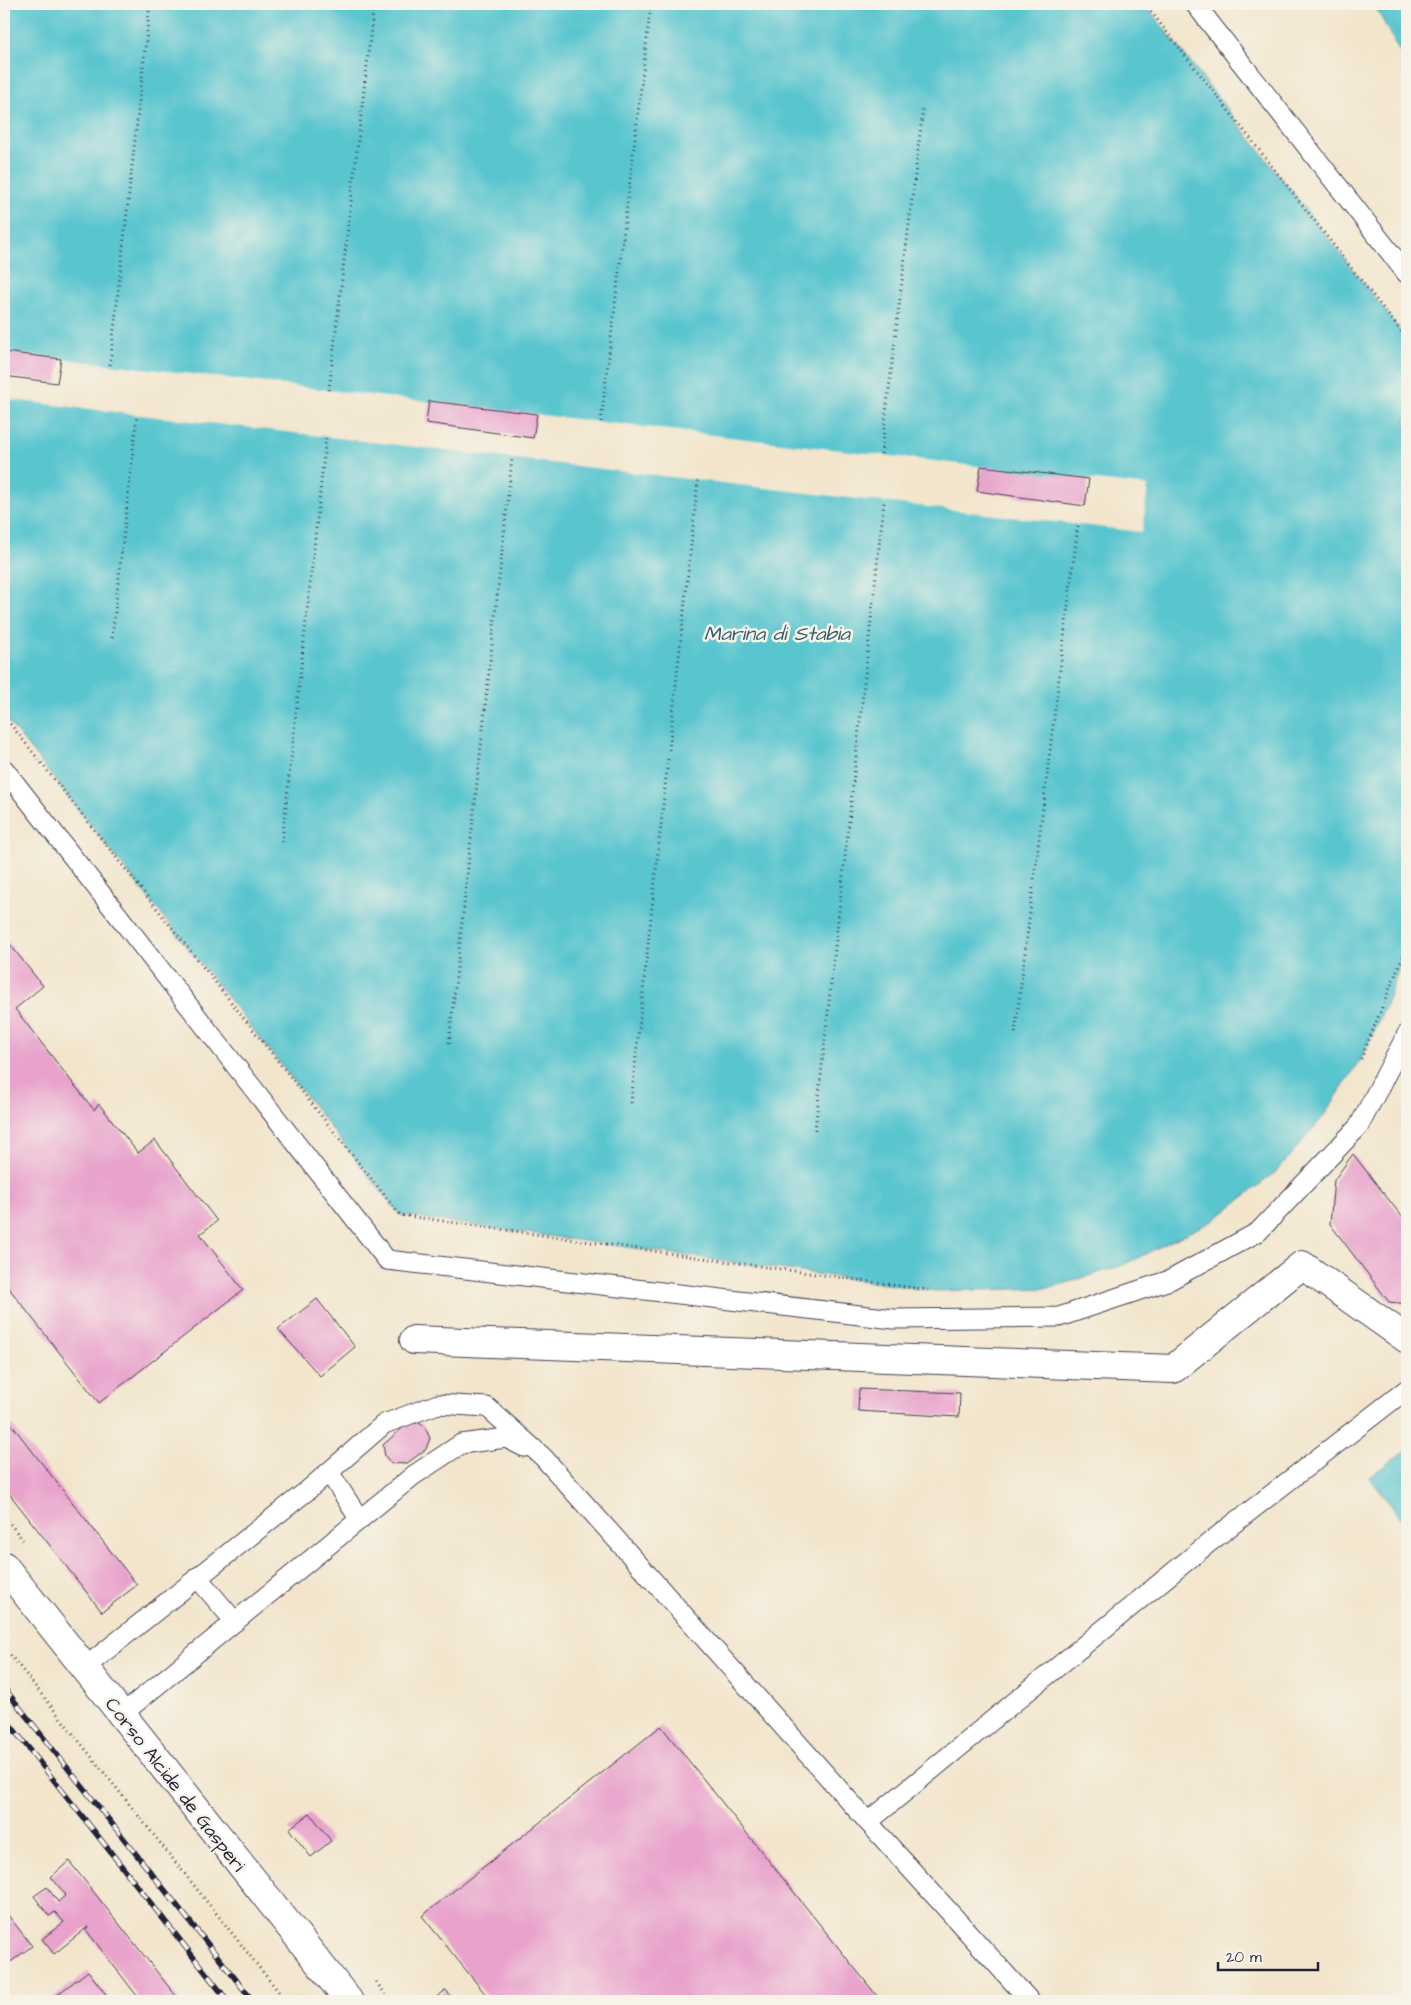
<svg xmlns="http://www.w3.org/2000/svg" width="1411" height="2005" viewBox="0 0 1411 2005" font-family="'Architects Daughter',sans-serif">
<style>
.water{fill:#58c5cf;stroke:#3d7485}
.pier{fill:#f2e5cc}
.building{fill:#e8a2cc}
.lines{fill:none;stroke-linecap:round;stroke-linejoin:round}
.service-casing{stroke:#413f51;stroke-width:21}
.pedestrian-casing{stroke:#413f51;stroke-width:30}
.tertiary-casing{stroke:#413f51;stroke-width:30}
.path{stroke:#413f51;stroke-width:3;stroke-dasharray:1 4;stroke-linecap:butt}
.service{stroke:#fff;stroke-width:19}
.pedestrian{stroke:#fff;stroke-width:28}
.tertiary{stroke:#fff;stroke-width:28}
.rail-casing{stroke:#22223b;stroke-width:5.5}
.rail{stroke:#f7f3e8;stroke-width:4;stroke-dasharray:11;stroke-linecap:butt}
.labels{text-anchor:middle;stroke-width:5;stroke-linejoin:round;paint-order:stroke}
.street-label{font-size:19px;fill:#22223b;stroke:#f7f3e8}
.water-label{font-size:20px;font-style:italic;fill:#355b6f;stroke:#f7f3e8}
</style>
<rect width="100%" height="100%" fill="#f7f3e8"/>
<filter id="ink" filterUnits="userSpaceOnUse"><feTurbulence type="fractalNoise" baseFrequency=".02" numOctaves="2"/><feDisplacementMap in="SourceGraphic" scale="10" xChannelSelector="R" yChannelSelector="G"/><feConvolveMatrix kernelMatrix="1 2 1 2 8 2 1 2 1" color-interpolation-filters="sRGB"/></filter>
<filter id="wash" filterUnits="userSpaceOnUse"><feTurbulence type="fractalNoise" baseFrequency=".0096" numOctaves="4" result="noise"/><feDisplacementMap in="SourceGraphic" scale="20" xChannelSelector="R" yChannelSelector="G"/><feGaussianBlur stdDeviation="1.12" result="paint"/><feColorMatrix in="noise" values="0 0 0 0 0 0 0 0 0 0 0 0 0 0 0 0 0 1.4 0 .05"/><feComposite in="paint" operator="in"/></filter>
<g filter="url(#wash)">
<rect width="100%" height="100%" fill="#f2e5cc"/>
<path class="water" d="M4,4H1145L1407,339V931L1405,951L1386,1005L1361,1059L1323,1117L1277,1171L1214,1220L1121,1266L1050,1288L936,1291L400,1215L4,716Z
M1372,4H1407V65L1374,5Z
M1407,1449V1526L1369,1477Z"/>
<path class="pier" d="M1370,4L1374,5L1407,68L1405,66Z
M4,352L1148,486L1142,532L4,399Z"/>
<g id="blocks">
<path class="building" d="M4,352L61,359L57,383L4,376Z
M429,401L537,414L533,438L426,423Z
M981,466L1089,479L1085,506L977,491Z
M4,937L43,986L15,1009L94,1110L99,1104L138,1153L155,1140L217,1221L200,1234L243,1290L99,1403L4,1282Z
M1353,1154L1407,1223V1304L1389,1302L1330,1224L1334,1180Z
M317,1299L355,1347L320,1376L278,1329Z
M859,1389L960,1393L959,1417L858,1411Z
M4,1415L137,1585L102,1612L4,1487Z
M408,1423H421L425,1428L430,1438L426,1449L406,1464L391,1463L385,1456L383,1445Z
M661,1726L881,2001H491L422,1916Z
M310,1813L331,1841L311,1857L289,1829Z
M69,1861L135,1944L180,2001H141L86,1930L89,1926L54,1954L42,1939L64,1922L55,1912L49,1916L34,1896L47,1887L58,1902L66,1895L51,1877Z
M4,1910L32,1946L4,1967Z
M88,1971L111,2001H49Z
M446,1990L454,2001H431Z"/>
</g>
</g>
<g filter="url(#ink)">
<use href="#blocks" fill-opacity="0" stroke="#413f51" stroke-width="1"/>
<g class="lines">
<g class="service-casing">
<path id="service" d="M1195,4L1407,274
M4,769L387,1260L894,1319L1059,1317L1170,1280L1258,1232L1359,1126L1407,1034
M329,1472L360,1520
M197,1577L235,1622
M84,1668L308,1490L384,1424L438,1404L487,1407L543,1457L868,1822L1210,1542L1407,1389
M121,1715L414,1475L461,1444L506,1438L524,1447
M868,1822L1030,2001"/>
</g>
<g class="pedestrian-casing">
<path id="pedestrian" d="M414,1340L1173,1369L1302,1265L1407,1339"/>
</g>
<g class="tertiary-casing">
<path id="tertiary" d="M4,1566L349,2001"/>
</g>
<path class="path" d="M1145,4L1407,339
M110,365L150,4
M329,390L374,4
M601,422L651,4
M881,454L923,109
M112,638L137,415
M4,716L400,1215L928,1290
M282,842L326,437
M1015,1033L1078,525
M449,1043L512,459
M1361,1059L1405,951L1407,923
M631,1103L698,480
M815,1130L884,502
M4,1516L23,1540
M4,1647L286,2001
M376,1982L391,2001"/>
<use href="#service" class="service"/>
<use href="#pedestrian" class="pedestrian"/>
<use href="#tertiary" class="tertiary"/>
<g class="rail-casing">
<path id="rail" d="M4,1688L253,2001
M4,1717L228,2001"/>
</g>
<use href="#rail" class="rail"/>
</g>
</g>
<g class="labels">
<g class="street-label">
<text transform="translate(176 1784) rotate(52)" y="7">Corso Alcide de Gasperi</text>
</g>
<g class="water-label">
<text x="777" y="640">Marina di Stabia</text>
</g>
</g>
<rect width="1411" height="2005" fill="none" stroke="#f7f3e8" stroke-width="20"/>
<path d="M1218 1962v8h100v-8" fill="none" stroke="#22223b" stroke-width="2.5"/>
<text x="1226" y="1962" font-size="15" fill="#22223b" stroke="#f7f3e8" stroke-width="4" paint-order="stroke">20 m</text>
</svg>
